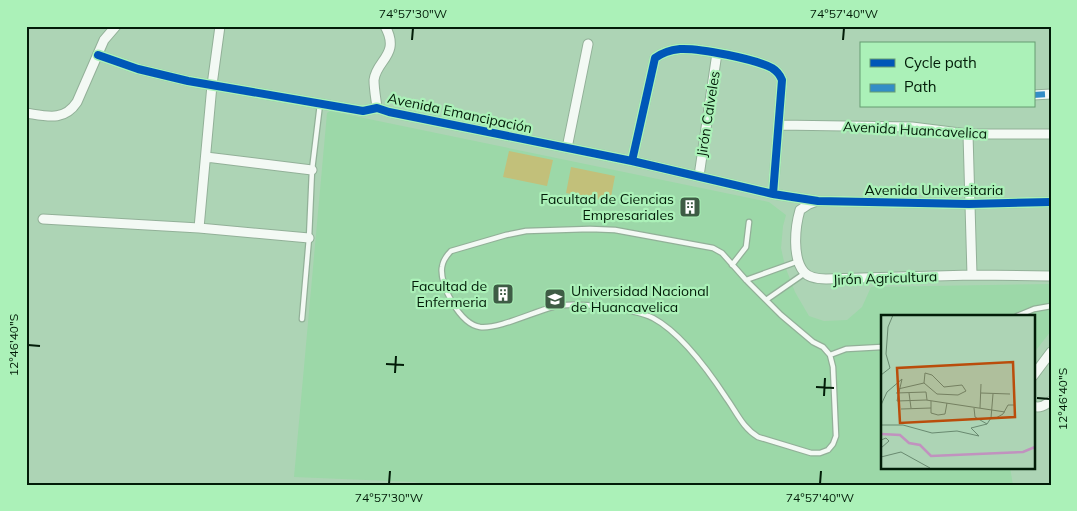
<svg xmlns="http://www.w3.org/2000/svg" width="1077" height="511" viewBox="0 0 1077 511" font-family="Mulish,sans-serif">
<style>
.built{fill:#9cd8a8}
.green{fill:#c2c07a}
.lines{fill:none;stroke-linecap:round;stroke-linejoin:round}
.lane-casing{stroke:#92b098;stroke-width:7}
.street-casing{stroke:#92b098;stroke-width:11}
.lane{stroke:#f3f9f4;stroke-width:4.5}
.street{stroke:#f3f9f4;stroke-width:9}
.quiet{stroke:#338dc6;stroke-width:6;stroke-dasharray:12 6;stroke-linecap:butt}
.cycleway-casing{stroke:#abf1b8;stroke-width:11}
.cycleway{stroke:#0057b8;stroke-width:8}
.ticks{fill:none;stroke:#021c08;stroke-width:2}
.labels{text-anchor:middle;stroke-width:4.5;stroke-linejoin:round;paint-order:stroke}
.street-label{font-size:14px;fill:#021c08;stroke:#abf1b8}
.poi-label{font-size:14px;fill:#021c08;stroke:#abf1b8;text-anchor:end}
.inset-river{fill:none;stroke:#c192bf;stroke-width:2.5}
.inset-road{fill:none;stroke:#698a70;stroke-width:1}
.view{fill:#ba4d0b;fill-opacity:0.15;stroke:#ba4d0b;stroke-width:2.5}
.inset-edge{fill:none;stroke:#021c08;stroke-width:2.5}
.neatline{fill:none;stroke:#021c08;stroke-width:2}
.ticks-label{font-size:12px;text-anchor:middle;fill:#021c08}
</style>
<rect width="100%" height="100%" fill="#add4b5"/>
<path class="built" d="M330,111L769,202L786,215L783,226L781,248L785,266L795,292L809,316L824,321L847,320L862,307L871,287L1051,284V331L1033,354V316H882V467H1010L1013,485H435L414,482L294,477L327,113Z"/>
<path class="green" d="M509,151L553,160L547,186L503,177Z
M571,167L615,176L610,202L566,193Z"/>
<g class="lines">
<g class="lane-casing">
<path id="lane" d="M590,229L615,230L713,248L722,253L746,280L781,315L813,342L823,347L830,355L833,367L836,436L833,444L828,450L820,453H811L758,437C743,428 737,413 727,399C710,373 681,333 653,318C635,309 573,301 553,307C533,312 499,329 480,327C460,324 439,285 442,267C443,260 447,255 451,251L506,235L526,231Z
M732,265L746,247L749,222
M746,280L799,261
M766,300L805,273
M1017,316L1034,309L1051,306
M302,319L309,238L312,170L320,104
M830,355L846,349L882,347"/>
</g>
<g class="street-casing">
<path id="street" d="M98,55L138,69L188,81L363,111L377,108L389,112L632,161L773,194L818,201L969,204L1051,202
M1033,95L1051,94
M377,108C376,99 374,89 374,80C376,60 401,55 385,26
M26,113C46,116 64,122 77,102L104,40L116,26
M779,125L912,127L968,134H1051
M968,134L972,275
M567,148L588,44
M206,157L312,170
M632,161L655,58C663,52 671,50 680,49C700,48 755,59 772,68C777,71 780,75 782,80L773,194
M699,176L717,53
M817,201L809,204L800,210C795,227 792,258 804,272C809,278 818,279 826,279L972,275L1051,276
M43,219L199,228L309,238
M199,228L212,85L220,26
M1033,376L1051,352
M1033,406C1040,409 1045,405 1051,401"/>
</g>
<use href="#lane" class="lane"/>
<use href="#street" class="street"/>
<path class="quiet" d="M1033,95L1051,94"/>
<g class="cycleway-casing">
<path id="cycleway" d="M98,55L138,69L188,81L363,111L377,108L389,112L632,161L773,194L818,201L969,204L1051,202
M632,161L655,58C663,52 671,50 680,49C700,48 755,59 772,68C777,71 780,75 782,80L773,194"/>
</g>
<use href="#cycleway" class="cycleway"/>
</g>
<path class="ticks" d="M412,40L413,28M843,40L844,28M28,345L40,346M386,364L404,365M395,373L396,356M816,387L834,388M824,396L825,378M1037,398L1050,399M389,484L390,471M820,484L821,471"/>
<defs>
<g id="building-square" transform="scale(1.125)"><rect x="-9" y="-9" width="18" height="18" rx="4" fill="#3e5c45" stroke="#abf1b8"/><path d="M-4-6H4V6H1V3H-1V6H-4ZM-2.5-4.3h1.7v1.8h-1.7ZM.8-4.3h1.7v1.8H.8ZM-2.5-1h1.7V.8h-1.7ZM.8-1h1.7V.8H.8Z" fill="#fff"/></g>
<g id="university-square" transform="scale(1.125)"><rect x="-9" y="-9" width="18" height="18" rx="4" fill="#3e5c45" stroke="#abf1b8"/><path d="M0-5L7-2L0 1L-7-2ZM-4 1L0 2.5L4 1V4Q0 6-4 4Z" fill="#fff"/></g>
</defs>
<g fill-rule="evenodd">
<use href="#building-square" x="690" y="207"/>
<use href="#building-square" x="503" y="294"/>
<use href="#university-square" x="555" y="299"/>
</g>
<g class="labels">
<g class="street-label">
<text transform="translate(460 113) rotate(12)" y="5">Avenida Emancipación</text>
<text transform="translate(708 114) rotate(-81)" y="5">Jirón Calveles</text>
<text transform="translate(915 130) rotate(3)" y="5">Avenida Huancavelica</text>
<text x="934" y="195">Avenida Universitaria</text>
<text transform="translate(885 278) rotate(-2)" y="5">Jirón Agricultura</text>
</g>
<g class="poi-label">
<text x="674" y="204">Facultad de Ciencias<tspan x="674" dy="16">Empresariales</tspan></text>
<text x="487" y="291">Facultad de<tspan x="487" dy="16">Enfermeria</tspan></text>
<text x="571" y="296" text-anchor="start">Universidad Nacional<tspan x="571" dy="16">de Huancavelica</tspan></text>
</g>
</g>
<g transform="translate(881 315)">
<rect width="154" height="154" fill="#add4b5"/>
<path class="inset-river" d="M0,119L19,120L28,128L39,130L50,141L142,137L154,132"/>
<path class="inset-road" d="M44,58L51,60L63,72L81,70L85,76L77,80L56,79L43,68ZM0,60L9,53L5,39L7,12L12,0M17,74L43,68M15,78L45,77L46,85M28,78L30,93M100,78L129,79M50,86V98L57,100L64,99L66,88M0,90L6,77L21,64L16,86L45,85L124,97M99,93L100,69M20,94L50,93M115,103L122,99L127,90H133M106,109L110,103L112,79M0,110H22L51,118L76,116L98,121L90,113L106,109L94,102L93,93M0,125L5,123L8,126L0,133M0,142L20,137L49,153"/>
<path class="view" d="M132,47L134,102L19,108L16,53Z"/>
<rect width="154" height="154" class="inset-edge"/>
</g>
<rect width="1077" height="511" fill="none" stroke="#abf1b8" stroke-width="55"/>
<rect x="860" y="42" width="175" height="65" fill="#abf1b8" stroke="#679c72"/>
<rect x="870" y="59" width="25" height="8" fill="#0057b8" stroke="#679c72"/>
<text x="904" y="68" font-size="15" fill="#021c08">Cycle path</text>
<rect x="870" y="84" width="25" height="8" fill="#338dc6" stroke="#679c72"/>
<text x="904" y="92" font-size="15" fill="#021c08">Path</text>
<rect x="28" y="28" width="1022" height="456" class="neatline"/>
<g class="ticks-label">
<text x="413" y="18">74°57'30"W</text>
<text x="844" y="18">74°57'40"W</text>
<text transform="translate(14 345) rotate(-90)" y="4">12°46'40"S</text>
<text transform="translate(1063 399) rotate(-90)" y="4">12°46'40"S</text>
<text x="389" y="502">74°57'30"W</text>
<text x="820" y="502">74°57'40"W</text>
</g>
</svg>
